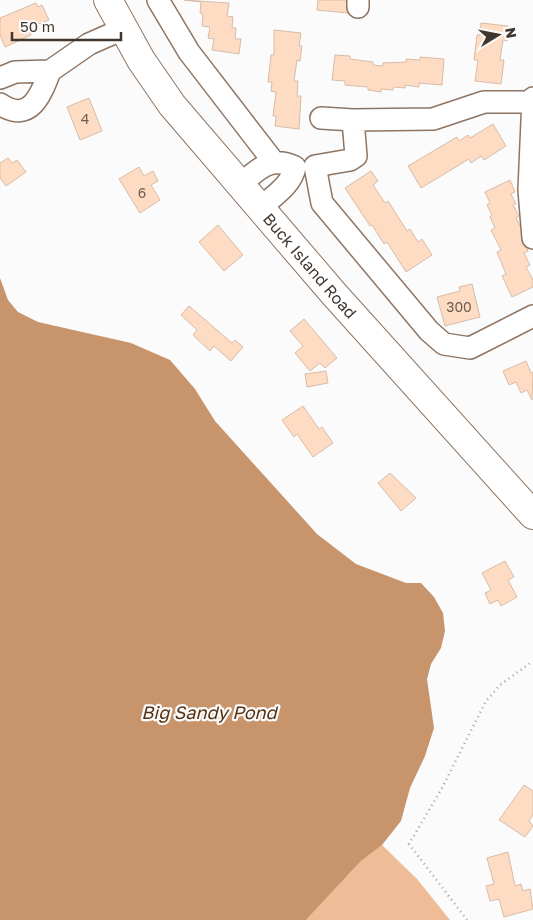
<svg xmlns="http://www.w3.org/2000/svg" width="533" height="920" viewBox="0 0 533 920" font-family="'Golos Text',sans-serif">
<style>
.green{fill:#eebc96}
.water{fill:#c8946b}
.building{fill:#fedcc3;stroke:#d7bca8}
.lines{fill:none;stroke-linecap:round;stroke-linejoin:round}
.minor-casing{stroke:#8e7563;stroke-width:24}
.major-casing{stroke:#8e7563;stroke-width:30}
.path{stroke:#a7a29f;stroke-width:2.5;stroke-dasharray:1 4;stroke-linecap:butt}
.minor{stroke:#fff;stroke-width:21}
.major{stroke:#fff;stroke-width:28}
.labels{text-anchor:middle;stroke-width:4.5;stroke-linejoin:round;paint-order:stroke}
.number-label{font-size:14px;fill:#706053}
.street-label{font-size:16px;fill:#41362e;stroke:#fbfbfb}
.water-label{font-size:18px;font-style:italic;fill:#553111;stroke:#fbfbfb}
</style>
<rect width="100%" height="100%" fill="#fbfbfb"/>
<path class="green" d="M382,845L417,879L450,920H306L361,861Z"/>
<path class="water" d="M0,278L8,300L18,312L38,322L131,343L170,360L195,389L215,421L317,534L356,564L406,583H421L434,597L443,613L445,631L441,648L431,664L427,679L434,728L425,756L410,788L401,821L382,845L361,861L306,920H0Z"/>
<path class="building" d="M184,0L229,3L227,16L233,17L232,28H236L235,39H241L239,54L212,50L214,39L208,38L210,27L202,26L203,14L200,13L201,2Z
M318,0H349L348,13L317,10Z
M36,3L38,7L42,5L49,20L28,28L31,35L5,47L0,35V18Z
M481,23L508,26L507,41L503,40L500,60H504L501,84L475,81L478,60H474L477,35H480Z
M274,30L301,33L299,46H302L300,61L297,60L294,81H298L297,96H301L299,129L275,126L276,116H273L276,92L271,91L272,82H268L271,55H274Z
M335,55L350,56V59L373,62V65L383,66V63L406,62V59L420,60V57L444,59L442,85L419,83V87L405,85V88L394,87L393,90L381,89V92L368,90V87L345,85V81L332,80Z
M89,98L102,131L80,140L67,107Z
M493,124L506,146L484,160L481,156L471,163L469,159L421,188L408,166L457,137L459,141L468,135L470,138Z
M8,158L12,163L17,160L26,172L6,186L0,178V163Z
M139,167L144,176L153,171L158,181L151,185L160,200L140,213L119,179Z
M371,171L378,181L373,185L385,203L388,201L407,231L410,229L418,242L422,239L432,255L406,272L387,242L384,244L372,225L370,226L345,188Z
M510,180L515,192L511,194L516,204L513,205L519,216L516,218L527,240L523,242L528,251L524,253L530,265L526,267L533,280V287L512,297L502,276L506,274L497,252L501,250L491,230L495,228L490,217L492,215L487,205L490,203L485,192Z
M218,225L243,255L224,271L199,242Z
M472,284L480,317L445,326L437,297L460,291L459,287Z
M189,306L232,343L235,340L243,347L231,361L214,346L210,351L193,335L197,330L181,315Z
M304,319L337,358L325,368L320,363L310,371L295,353L303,346L290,331Z
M526,361L531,373L533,372L532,400L527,390L521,393L516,382L509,385L503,371Z
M326,371L328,383L307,387L305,374Z
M303,406L319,429L322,427L333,443L313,457L297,434L294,437L282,420Z
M390,473L416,498L401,511L378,483Z
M505,561L514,577L508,580L517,597L501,606L498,600L490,604L485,593L491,590L482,573Z
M524,785L533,791V815L529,821L533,826L525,837L499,820Z
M508,852L515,886L521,884L523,891L530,889L533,909L504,917L499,899L490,901L486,886L494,884L487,858Z"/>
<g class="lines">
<g class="minor-casing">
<path id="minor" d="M158,0L189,52L273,161
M358,7V0
M0,78L15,72L50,71L89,44L123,29
M533,98L529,190L533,238
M533,102H484L433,119L353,120L356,156L350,160L315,166L322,203L429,331L444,344L470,348L533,316
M0,104C30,124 41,95 50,71
M321,118L353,120
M239,186C257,170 270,155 295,167C292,185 272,197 259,209"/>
</g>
<g class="major-casing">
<g id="major">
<path id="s1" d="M108,0L141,60L172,105L334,294L533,515"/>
</g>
</g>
<path class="path" d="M467,920L409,844L442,788L486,701L500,685L533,661"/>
<use href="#minor" class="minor"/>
<use href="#major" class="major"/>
</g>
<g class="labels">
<g class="number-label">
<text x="85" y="124">4</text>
<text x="142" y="198">6</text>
<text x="459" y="312">300</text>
</g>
<g class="street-label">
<text dy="6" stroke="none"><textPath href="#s1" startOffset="335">Buck Island Road</textPath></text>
</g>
<g class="water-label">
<text x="209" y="719">Big Sandy Pond</text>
</g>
</g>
<g transform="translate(498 35) rotate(80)" stroke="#fbfbfb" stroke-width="4" paint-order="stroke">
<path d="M0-4L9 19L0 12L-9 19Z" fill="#41362e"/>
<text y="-8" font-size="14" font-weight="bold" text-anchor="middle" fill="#41362e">N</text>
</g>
<path d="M12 32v8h109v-8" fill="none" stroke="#41362e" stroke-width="2.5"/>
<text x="20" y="32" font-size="15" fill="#41362e" stroke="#fbfbfb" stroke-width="4" paint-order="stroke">50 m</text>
</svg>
